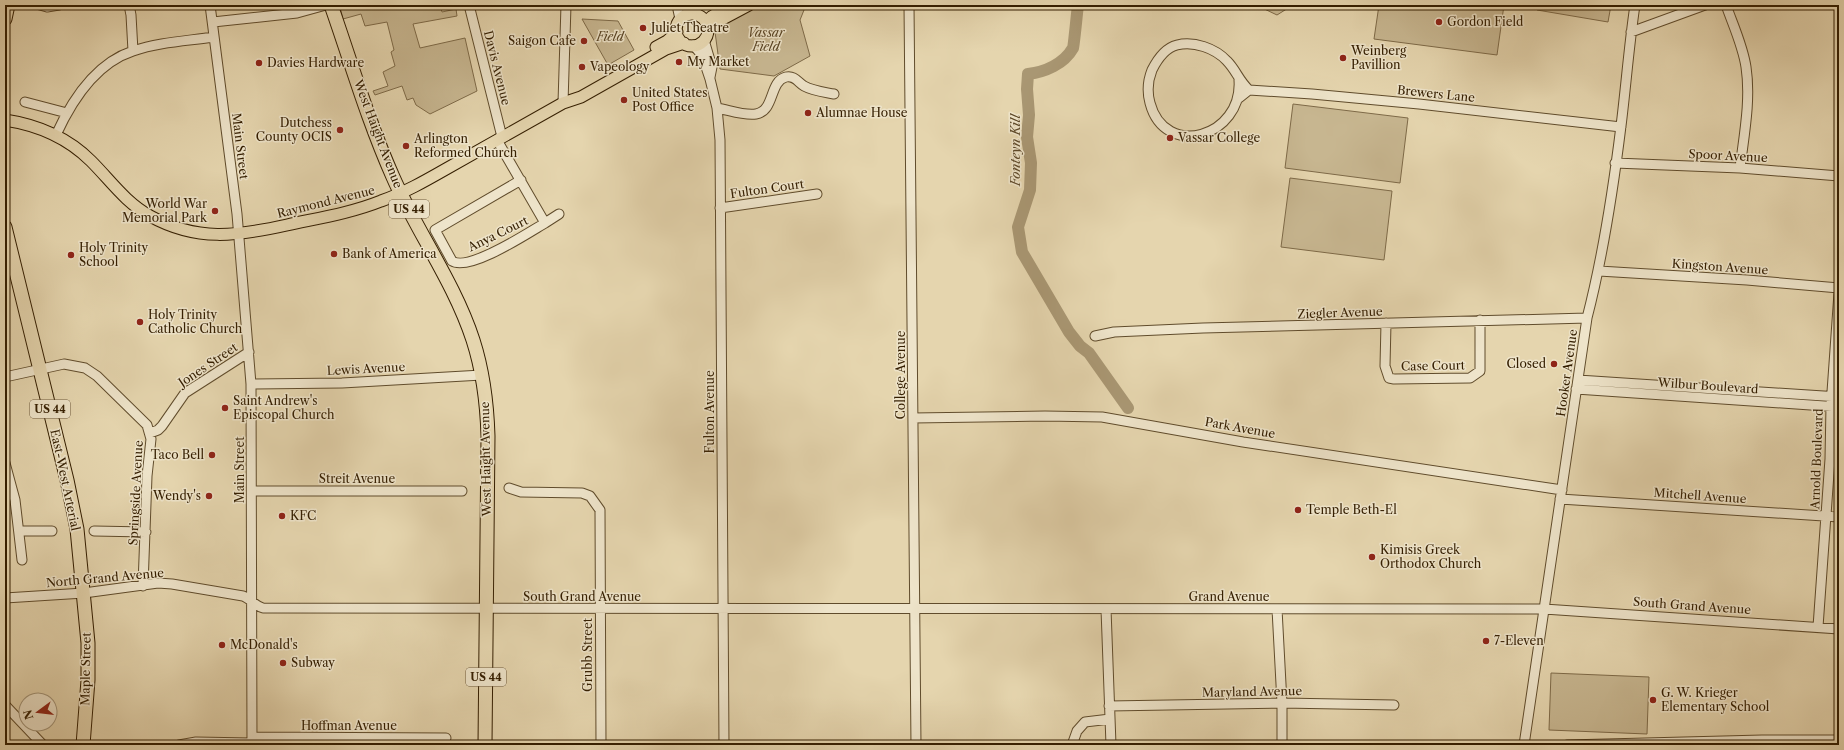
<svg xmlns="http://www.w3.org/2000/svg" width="1844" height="750" viewBox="0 0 1844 750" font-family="'Libre Caslon Text',serif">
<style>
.green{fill:#c7b690;stroke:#7e6a48}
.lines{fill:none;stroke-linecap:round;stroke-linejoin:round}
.river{stroke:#a99773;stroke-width:12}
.minor-casing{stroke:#604c2c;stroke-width:11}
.major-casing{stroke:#341e00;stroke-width:13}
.highway-casing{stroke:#341e00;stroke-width:15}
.minor{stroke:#eee4ca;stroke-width:9}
.major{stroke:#e5d5ae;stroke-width:11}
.highway{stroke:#e5d5ae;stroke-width:13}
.poi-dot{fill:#8f2418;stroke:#eee4ca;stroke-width:1.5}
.labels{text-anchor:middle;stroke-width:3;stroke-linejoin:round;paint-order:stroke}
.shield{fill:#eee4ca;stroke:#6c593d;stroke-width:1}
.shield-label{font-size:11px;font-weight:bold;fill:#341e00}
.poi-label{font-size:12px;fill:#341e00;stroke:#eee4ca;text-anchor:start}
.park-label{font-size:12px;font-style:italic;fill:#594424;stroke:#eee4ca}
.street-label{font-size:12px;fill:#341e00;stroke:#eee4ca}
.water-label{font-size:13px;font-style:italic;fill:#5d4828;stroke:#eee4ca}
</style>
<rect width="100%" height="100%" fill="#e5d5ae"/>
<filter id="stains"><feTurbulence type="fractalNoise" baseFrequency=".005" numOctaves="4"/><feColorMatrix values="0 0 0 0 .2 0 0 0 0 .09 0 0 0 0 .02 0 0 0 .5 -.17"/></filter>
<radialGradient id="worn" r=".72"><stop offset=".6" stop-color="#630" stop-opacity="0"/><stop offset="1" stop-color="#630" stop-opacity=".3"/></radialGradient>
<path class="green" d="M345,5H440L442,12L456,9L457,16L413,24L420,48L465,38L477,91L430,114L416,105L413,98L407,100L402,86L375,95L373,91L388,86L383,72L395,66L391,52L394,50L387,22L365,26L361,14L343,19L340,7Z
M749,5H806L800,20L810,56L774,76L720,69L715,32L727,18Z
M1256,5H1293L1277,15Z
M1379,5H1504L1497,55L1374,39Z
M1538,5H1611L1608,22L1537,10Z
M582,19L618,21L634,50L608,65Z
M1293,104L1408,118L1400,183L1285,168Z
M1290,178L1392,191L1384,260L1281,247Z
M1551,673L1649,677L1647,734L1549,730Z"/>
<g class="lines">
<path class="river" d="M1078,5C1077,12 1074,45 1073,48C1064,64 1045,72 1028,74L1027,89L1029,115L1027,137L1031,163L1030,190L1018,227L1022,252L1069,332L1080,346L1089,353L1128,408"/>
<g class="minor-casing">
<path id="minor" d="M40,5L47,7L59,5
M129,5L131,15L133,51
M210,5L237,214L251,384L252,745
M469,5L502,137
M677,5L680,19
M685,5L691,14
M909,5L916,745
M1726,5C1733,25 1743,46 1746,67C1751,100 1744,135 1740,168
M213,22L297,13L326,5
M1631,32L1705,5
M704,40L712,67L710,77
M693,45L702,55L710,79L717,108L720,140L724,745
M1239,80C1243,137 1165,160 1150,103C1147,92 1148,80 1152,70C1157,60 1165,48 1177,45C1194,41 1215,48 1227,61C1236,70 1239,81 1249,90
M1239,98L1249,90L1312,94L1419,104L1621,127
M25,102L67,113
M563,103L566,5
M717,108C729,110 744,116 756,114C775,111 769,81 786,77C794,75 798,82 804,86C813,91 824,92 834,94
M56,135C71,102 96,63 133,51C159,42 187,41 214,37
M497,140L545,223L559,214
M1615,163L1740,168L1839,176
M521,180L435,230L452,261C469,272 528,233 545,223
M720,208L817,194
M1599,271L1747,280L1839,288
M1386,323L1385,366L1389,378L1394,379L1470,378L1480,371V320
M1095,336L1114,332L1203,328L1587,318
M5,377L64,364L85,368L97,376L147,425L151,439L147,476L143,586
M1578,380L1839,397
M251,384L342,383L482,375
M1576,389L1839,407
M913,418L1045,416L1102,417L1243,442L1562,490
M150,433L158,430L162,426L185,393L249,352
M5,463L15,500L22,560
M509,488L521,492L582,493L590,496L600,510L601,745
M252,491H462
M1560,499L1839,517
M19,531H52
M94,531L146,532
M5,598L84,593L158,583L172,584L243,596C251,599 255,606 263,608L1544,609L1839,629
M1106,609L1111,745
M1277,609L1282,703V745
M1818,627L1830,459L1831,406L1839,293
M5,705L43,745
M1109,706L1282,703L1394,705
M252,737L446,738
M179,745L196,742L252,743
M1072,745L1077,731L1085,722L1110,719
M1524,745L1587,318C1603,256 1613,191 1621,126C1626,86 1629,45 1635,5
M1567,745L1762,740H1839"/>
</g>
<g class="major-casing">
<path id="major" d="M676 30a16 16 0 1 1 32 0a16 16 0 1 1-32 0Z
M711,17L731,5
M708,30L719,21L749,5
M656,47L667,41L677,32
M5,120C38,125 67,137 91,161C111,181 125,202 150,216C197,242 237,236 287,225C319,218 351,213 381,201C404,193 425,181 446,169C485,147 524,125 563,103L581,97L666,49L684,43"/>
</g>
<g class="highway-casing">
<path id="highway" d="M331,5C351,62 368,121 393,177C417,232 454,282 473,340C483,371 487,403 488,436L485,745
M5,19L8,5
M5,227L67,480L77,529L88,643V680L83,745"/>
</g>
<use href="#minor" class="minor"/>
<use href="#major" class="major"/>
<use href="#highway" class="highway"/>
</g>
<g class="poi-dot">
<circle cx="1439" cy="22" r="4"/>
<circle cx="643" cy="28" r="4"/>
<circle cx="584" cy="41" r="4"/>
<circle cx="1343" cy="58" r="4"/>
<circle cx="679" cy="62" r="4"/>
<circle cx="259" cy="63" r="4"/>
<circle cx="582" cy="67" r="4"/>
<circle cx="624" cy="100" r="4"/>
<circle cx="808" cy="113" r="4"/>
<circle cx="340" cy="130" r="4"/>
<circle cx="1170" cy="138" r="4"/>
<circle cx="406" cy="146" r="4"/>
<circle cx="215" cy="211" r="4"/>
<circle cx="334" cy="254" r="4"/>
<circle cx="71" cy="255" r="4"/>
<circle cx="140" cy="322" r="4"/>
<circle cx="1554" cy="364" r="4"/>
<circle cx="225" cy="408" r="4"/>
<circle cx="212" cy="455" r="4"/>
<circle cx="209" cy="496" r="4"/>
<circle cx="1298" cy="510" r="4"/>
<circle cx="282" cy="516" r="4"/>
<circle cx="1372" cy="557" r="4"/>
<circle cx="1486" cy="641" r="4"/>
<circle cx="222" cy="645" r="4"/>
<circle cx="283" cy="663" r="4"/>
<circle cx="1653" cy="700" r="4"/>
</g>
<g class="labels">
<g class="shield">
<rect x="389" y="200" width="40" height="18" rx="3"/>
<rect x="30" y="400" width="40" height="18" rx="3"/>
<rect x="466" y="668" width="40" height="18" rx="3"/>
</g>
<g class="shield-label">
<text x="409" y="213">US 44</text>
<text x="50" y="413">US 44</text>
<text x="486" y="681">US 44</text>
</g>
<g class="poi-label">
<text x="1447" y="26">Gordon Field</text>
<text x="651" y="32">Juliet Theatre</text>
<text x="576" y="45" text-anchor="end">Saigon Cafe</text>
<text x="1351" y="55">Weinberg<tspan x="1351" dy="14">Pavillion</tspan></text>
<text x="687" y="66">My Market</text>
<text x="267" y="67">Davies Hardware</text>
<text x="590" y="71">Vapeology</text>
<text x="632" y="97">United States<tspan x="632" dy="14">Post Office</tspan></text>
<text x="816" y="117">Alumnae House</text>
<text x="332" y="127" text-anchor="end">Dutchess<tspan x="332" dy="14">County OCIS</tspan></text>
<text x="1178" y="142">Vassar College</text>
<text x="414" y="143">Arlington<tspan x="414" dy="14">Reformed Church</tspan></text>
<text x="207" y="208" text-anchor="end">World War<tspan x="207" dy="14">Memorial Park</tspan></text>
<text x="79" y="252">Holy Trinity<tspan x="79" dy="14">School</tspan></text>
<text x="342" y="258">Bank of America</text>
<text x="148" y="319">Holy Trinity<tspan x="148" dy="14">Catholic Church</tspan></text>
<text x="1546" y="368" text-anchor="end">Closed</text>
<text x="233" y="405">Saint Andrew's<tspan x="233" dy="14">Episcopal Church</tspan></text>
<text x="204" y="459" text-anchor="end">Taco Bell</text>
<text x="201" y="500" text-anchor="end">Wendy's</text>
<text x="1306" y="514">Temple Beth-El</text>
<text x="290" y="520">KFC</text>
<text x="1380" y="554">Kimisis Greek<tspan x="1380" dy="14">Orthodox Church</tspan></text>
<text x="1494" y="645">7-Eleven</text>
<text x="230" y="649">McDonald's</text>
<text x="291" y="667">Subway</text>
<text x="1661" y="697">G. W. Krieger<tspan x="1661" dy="14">Elementary School</tspan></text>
</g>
<g class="park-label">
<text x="766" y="37">Vassar<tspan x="766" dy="14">Field</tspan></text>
<text x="610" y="41">Field</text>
</g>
<g class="street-label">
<text transform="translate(497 68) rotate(76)" y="4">Davis Avenue</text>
<text transform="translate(1436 94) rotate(6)" y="4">Brewers Lane</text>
<text transform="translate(378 134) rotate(69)" y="4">West Haight Avenue</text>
<text transform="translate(240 146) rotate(83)" y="4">Main Street</text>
<text transform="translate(1728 156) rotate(3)" y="4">Spoor Avenue</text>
<text transform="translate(767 189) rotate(-8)" y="4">Fulton Court</text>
<text transform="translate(326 202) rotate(-14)" y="4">Raymond Avenue</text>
<text transform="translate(498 234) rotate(-26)" y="4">Anya Court</text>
<text transform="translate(1720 267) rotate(4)" y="4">Kingston Avenue</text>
<text transform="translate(1340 313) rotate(-2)" y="4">Ziegler Avenue</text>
<text transform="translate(208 365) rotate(-34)" y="4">Jones Street</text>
<text transform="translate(1433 366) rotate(-1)" y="4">Case Court</text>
<text transform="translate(366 369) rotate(-3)" y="4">Lewis Avenue</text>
<text transform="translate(1567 373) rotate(-82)" y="4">Hooker Avenue</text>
<text transform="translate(901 375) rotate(-90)" y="4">College Avenue</text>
<text transform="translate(1708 386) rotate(4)" y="4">Wilbur Boulevard</text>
<text transform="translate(710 412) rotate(-90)" y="4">Fulton Avenue</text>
<text transform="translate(1240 428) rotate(10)" y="4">Park Avenue</text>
<text transform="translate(486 459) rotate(-91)" y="4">West Haight Avenue</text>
<text transform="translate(1817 459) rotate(-88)" y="4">Arnold Boulevard</text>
<text transform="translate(240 470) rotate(-90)" y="4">Main Street</text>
<text x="357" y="483">Streit Avenue</text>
<text transform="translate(65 480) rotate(78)" y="4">East-West Arterial</text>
<text transform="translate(136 493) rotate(-87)" y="4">Springside Avenue</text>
<text transform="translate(1700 496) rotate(4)" y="4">Mitchell Avenue</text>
<text transform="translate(105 578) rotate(-5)" y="4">North Grand Avenue</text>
<text x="582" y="601">South Grand Avenue</text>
<text x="1229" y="601">Grand Avenue</text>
<text transform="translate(1692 606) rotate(4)" y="4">South Grand Avenue</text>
<text transform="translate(588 655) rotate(-90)" y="4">Grubb Street</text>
<text transform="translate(86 669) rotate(-89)" y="4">Maple Street</text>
<text transform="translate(1252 692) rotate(-1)" y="4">Maryland Avenue</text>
<text x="349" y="730">Hoffman Avenue</text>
</g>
<g class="water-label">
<text transform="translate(1015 150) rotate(-90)" y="5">Fonteyn Kill</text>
</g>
</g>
<rect width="1844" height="750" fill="none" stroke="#e5d5ae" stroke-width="20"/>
<rect x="6" y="6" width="1832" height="738" fill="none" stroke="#341e00" stroke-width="2"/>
<rect x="10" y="10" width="1824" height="730" fill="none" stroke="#341e00"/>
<g transform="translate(38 712) rotate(255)"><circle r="19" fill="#eee4ca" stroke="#a49579"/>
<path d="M0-3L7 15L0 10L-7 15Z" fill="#8f2418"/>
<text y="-6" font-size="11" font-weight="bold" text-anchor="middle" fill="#341e00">N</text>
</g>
<rect width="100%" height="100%" filter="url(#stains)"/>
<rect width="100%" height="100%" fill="url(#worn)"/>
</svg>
